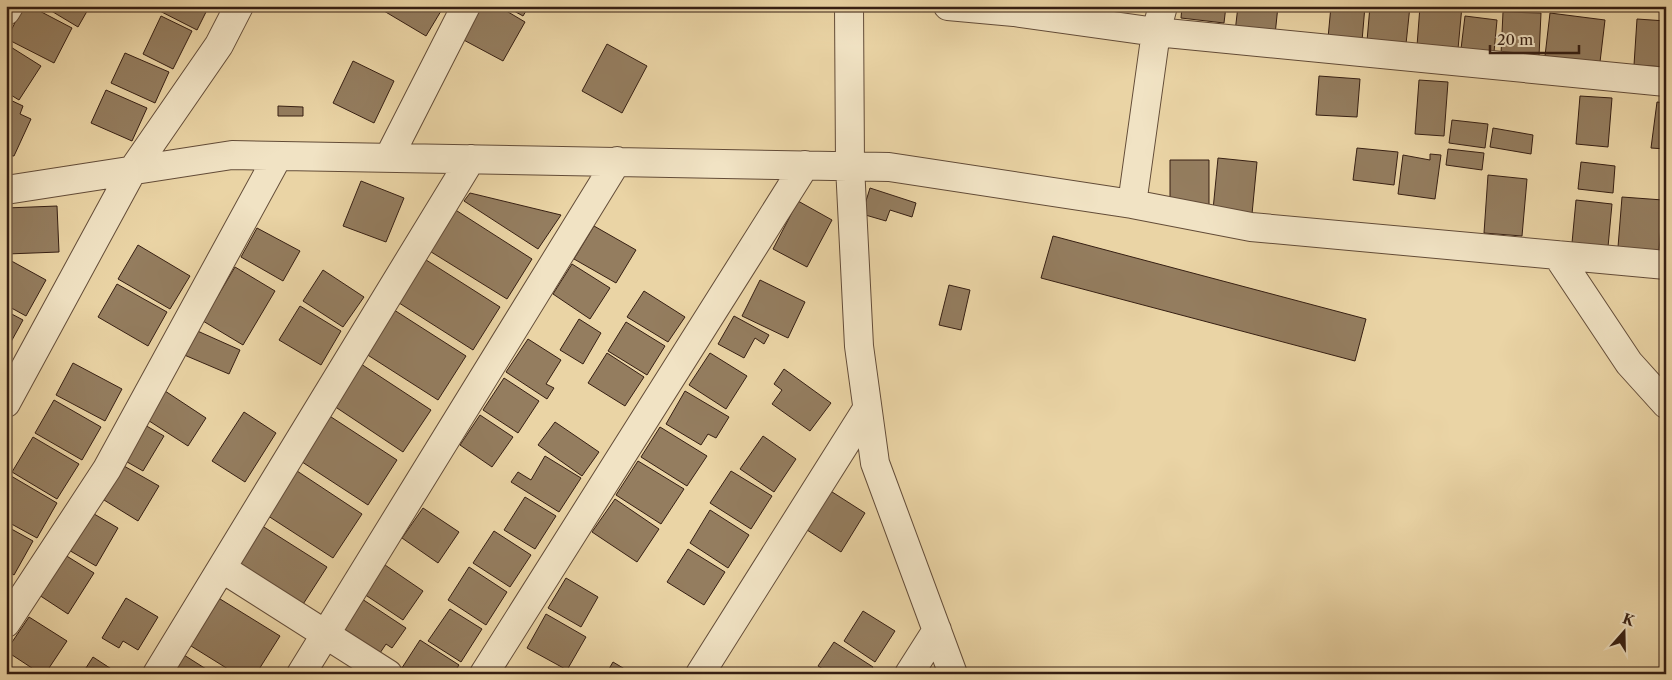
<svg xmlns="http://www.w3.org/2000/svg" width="1672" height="680" viewBox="0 0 1672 680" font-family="'Libre Caslon Text',serif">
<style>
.building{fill:#947d5f;stroke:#361f13}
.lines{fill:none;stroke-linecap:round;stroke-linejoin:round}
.street-casing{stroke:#634c38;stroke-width:30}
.street{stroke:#f1e3c4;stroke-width:28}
</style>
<rect width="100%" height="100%" fill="#ead4a5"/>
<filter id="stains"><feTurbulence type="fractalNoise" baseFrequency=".004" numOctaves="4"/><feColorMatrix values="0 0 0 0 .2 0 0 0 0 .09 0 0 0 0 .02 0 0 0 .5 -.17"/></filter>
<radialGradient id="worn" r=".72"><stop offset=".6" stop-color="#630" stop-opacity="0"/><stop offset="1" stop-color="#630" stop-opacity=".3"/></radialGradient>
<path class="building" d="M23,6H30L72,28L54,63L7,39Z
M43,6H90L78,27Z
M150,6H209L197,30Z
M387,6H444L426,36L384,11Z
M478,6H498L525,22L503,61L460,38Z
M505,6H529L523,16Z
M1182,6H1226L1224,23L1181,18Z
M1238,6H1278L1275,35L1235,32Z
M1331,6H1365L1362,41L1328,38Z
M1370,6H1410L1406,44L1367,41Z
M1420,6H1462L1458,49L1417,46Z
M1503,12L1541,13L1539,56L1501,54Z
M1550,13L1605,20L1600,62L1545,56Z
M161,16L192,31L173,69L143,54Z
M1465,16L1497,20L1494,52L1461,49Z
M1637,19L1666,21V67L1634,65Z
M6,44L41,66L19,100L6,92Z
M607,44L647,66L622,113L582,91Z
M125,53L169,72L155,103L111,83Z
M353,61L394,81L374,123L333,103Z
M1319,76L1360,79L1357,117L1316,115Z
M1419,80L1448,82L1444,136L1415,134Z
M106,90L147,108L132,141L91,123Z
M1580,96L1612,98L1608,147L1576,144Z
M6,98L23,106L20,114L31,119L14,156L6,155Z
M1657,102L1666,103V149L1651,148Z
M278,106L303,107V116H278Z
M1452,120L1488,124L1485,148L1449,143Z
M1493,128L1533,135L1531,154L1490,147Z
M1357,148L1398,152L1394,185L1353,180Z
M1448,149L1484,153L1482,170L1446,165Z
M1430,154L1441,155L1435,199L1398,194L1403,155L1430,160Z
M1218,158L1257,162L1252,214L1213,210Z
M1170,160H1209V208H1170Z
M1581,162L1615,166L1613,193L1578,189Z
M1488,175L1527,179L1522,236L1484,233Z
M361,181L404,198L386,242L343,226Z
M870,188L916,203L912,217L890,210L886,221L862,214Z
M470,193L561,215L538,249L464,201Z
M1622,197L1663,200L1659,251L1618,247Z
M1576,200L1612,204L1608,247L1572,243Z
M798,201L832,220L807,267L773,249Z
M57,206L59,252L7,254L6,208Z
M454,209L532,259L507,299L428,250Z
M594,226L636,250L616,283L574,259Z
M257,228L300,251L283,281L241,257Z
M1053,236L1366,319L1355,361L1041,278Z
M138,245L190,276L170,309L118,279Z
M6,258L46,280L26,316L6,305Z
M423,258L500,307L473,350L396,301Z
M572,264L610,288L590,319L553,294Z
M235,267L275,291L243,345L203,321Z
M323,270L364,297L343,327L303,301Z
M760,280L805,302L788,338L742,316Z
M117,284L167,312L148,346L98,317Z
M949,285L970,290L961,330L939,325Z
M644,291L685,317L668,342L627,317Z
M300,306L341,331L321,365L279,340Z
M391,308L466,356L438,400L363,352Z
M6,311L23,320L6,351Z
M734,316L769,335L764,344L755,338L744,358L718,344Z
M579,319L601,333L583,364L560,350Z
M626,322L665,346L647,375L608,351Z
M193,329L240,350L229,374L182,354Z
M528,339L561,360L546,384L554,388L547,399L506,372Z
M607,353L644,377L625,406L588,383Z
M710,353L747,376L726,409L689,385Z
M358,362L431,410L403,452L331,404Z
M73,363L122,389L105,421L56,395Z
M784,369L831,403L810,431L772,404L782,390L774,384Z
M504,378L539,401L518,433L483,410Z
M162,389L206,418L188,446L143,417Z
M685,391L729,417L716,438L708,434L701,445L666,424Z
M54,400L101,427L82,460L35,433Z
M244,412L276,433L245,482L212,461Z
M325,413L397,460L368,505L296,458Z
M480,415L513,437L492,467L460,445Z
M555,422L599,452L582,476L538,445Z
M143,424L164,436L143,471L122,459Z
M660,427L707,456L687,486L641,457Z
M763,436L796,459L774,492L740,469Z
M33,437L79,464L57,499L12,472Z
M545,456L581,478L559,512L511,482L518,472L531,480Z
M638,461L684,489L661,524L616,495Z
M124,466L159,486L138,521L104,500Z
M291,467L362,514L333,558L262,512Z
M731,471L772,496L751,529L710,503Z
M6,473L57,503L37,538L6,521Z
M829,490L865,513L841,552L804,528Z
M525,497L556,516L535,549L504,530Z
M615,499L659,529L637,562L592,532Z
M423,508L459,532L438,563L402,538Z
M710,510L749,535L728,568L690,543Z
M89,511L118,528L96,566L67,549Z
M256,522L327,567L298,612L228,567Z
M6,526L33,541L14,575L6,570Z
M494,531L531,555L510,587L473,563Z
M688,549L725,572L704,605L667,582Z
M65,555L94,573L68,614L39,595Z
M385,565L423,591L403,620L364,594Z
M469,567L507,592L486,625L448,600Z
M566,578L598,597L581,627L548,608Z
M212,594L280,636L256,674H236L183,641Z
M126,598L158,617L138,650L123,641L119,648L102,638Z
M362,599L406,628L392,648L386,644L376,659L339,635Z
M450,609L482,629L461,662L428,641Z
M863,611L895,631L875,662L844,641Z
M546,614L586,637L567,670L527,648Z
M29,617L67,641L45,674H41L6,651Z
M420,640L459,665L453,674H398Z
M834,642L873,667L868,674H827L828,672L818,666Z
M176,650L214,674H161Z
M93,657L119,674H82Z
M613,662L633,674H606Z
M317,664L331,674H310Z
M6,665L22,674H6Z"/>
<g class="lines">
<g class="street-casing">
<path id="street" d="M849,6L850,166L859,346L875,463L953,674
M948,6L1014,12L1156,32L1666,82
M6,11L9,6
M389,157L466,6
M6,190L232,155L889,167L1132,204L1251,227L1666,265
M1132,204L1156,32L1163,6
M1557,255L1629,363L1666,404
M6,403L132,171L219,45L239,6
M223,569L388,674
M6,623L107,469L278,156
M157,674L471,159
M301,674L617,161
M484,674L805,165
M700,674L867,409
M909,674L937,630"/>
</g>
<use href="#street" class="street"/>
</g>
<rect width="1672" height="680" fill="none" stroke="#ead4a5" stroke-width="25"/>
<rect x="8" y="8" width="1657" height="665" fill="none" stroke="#361f13" stroke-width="2.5"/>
<rect x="12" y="12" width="1647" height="655" fill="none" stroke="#361f13"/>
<g transform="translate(1624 632) rotate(20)" stroke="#f1e3c4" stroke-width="4" paint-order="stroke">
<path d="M0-4L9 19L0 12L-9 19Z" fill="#361f13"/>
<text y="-8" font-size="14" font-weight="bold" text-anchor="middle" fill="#361f13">K</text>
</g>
<path d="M1490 45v8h89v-8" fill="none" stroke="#361f13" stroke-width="2.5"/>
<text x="1497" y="45" font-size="15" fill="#361f13" stroke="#f1e3c4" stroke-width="4" paint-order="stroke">20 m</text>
<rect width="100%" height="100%" filter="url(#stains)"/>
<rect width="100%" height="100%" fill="url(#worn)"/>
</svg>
